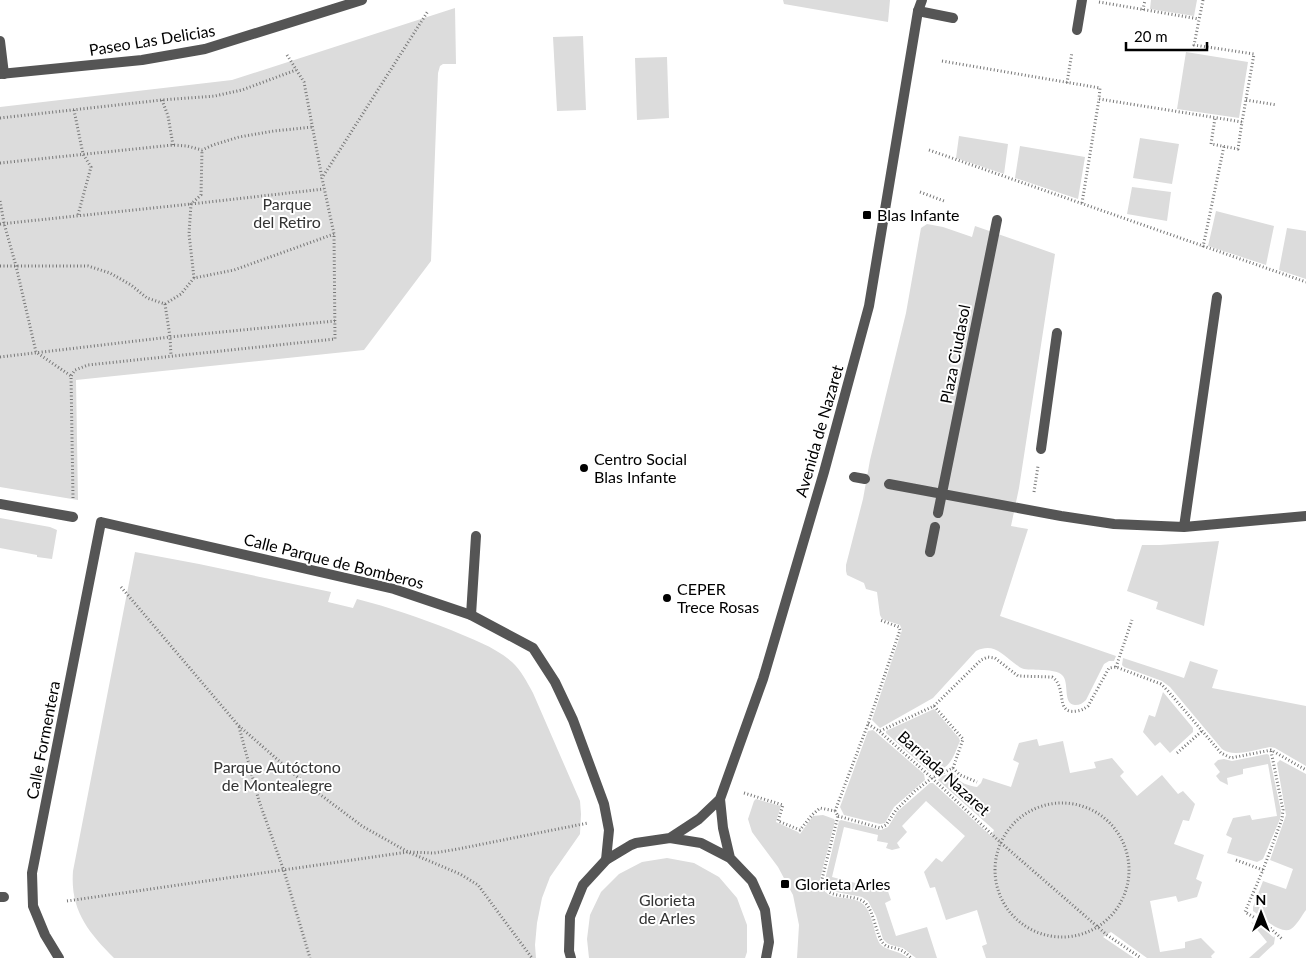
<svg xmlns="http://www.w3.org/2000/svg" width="1306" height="958" viewBox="0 0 1306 958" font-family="Lato,sans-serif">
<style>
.green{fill:#dcdcdc}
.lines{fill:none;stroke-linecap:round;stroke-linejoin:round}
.path{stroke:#777;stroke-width:3;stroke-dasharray:1 2.5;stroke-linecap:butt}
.service{stroke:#555;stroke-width:10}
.pedestrian{stroke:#555;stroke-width:10}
.minor{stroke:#555;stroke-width:10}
.tertiary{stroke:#555;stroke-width:10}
.poi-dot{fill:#000;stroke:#fff;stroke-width:2}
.labels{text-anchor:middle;stroke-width:4;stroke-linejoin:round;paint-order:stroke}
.street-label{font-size:16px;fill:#000;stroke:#fff}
.park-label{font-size:16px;fill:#333;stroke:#fff}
.poi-label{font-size:16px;fill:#000;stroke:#fff;text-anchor:start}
</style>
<rect width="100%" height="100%" fill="#fff"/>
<path class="green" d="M783,0H890L888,22L784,4Z
M1151,0H1197L1194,16L1150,9Z
M455,8L456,64H443L440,66L438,73L431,261L364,350L76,380L78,500L0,487V107L232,80Z
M583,36L586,110L557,111L553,37Z
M1186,52L1248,62L1239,118L1177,109Z
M667,57L669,118L637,120L635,58Z
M959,136L1008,144L1004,174L956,158Z
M1140,138L1179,144L1172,184L1133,178Z
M1020,146L1085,157L1078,199L1015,178Z
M1132,187L1171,192L1167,221L1127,214Z
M1216,211L1274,226L1266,265L1208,246Z
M927,224L943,227L972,237L975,226L1055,254L1019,488L1011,526L1028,529L1000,616L1116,656L1114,661H1109L1104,664L1086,700C1083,703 1080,705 1075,705C1062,704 1070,682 1062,675C1055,668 1034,671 1024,669C1020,668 1017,665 1014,663C1001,653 993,643 976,651L933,698L880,728L872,720L902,630L900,625L882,619L880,615L877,592L866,589L864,583L847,575L846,571V565L863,499L870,460L906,313L921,228Z
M1287,228L1306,231V279L1279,270Z
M0,518L50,527L57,530L52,559L37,557V555L0,548Z
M1219,541L1204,626L1156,609L1158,602L1127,591L1142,545H1160Z
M135,552L199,564L331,592L328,602L353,608L357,599C389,607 420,618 451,630C472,639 495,647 512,662C521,670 527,682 533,693L580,801L581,814L580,834L550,877L542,898L537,923L535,945L536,958H114C88,932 70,910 73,871Z
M1123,658L1184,678L1190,661L1218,670L1212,688L1306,706V766L1275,748L1270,747C1257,749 1233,758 1222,749L1170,687L1162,681L1124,667L1122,665Z
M1163,692L1193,728V732L1170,753L1160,742L1155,746L1143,732L1149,715L1155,717Z
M934,709L959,738L960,741C953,757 950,772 929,771L886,733V731Z
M873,730L924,774L925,780L894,807L885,823L880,824L844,815L840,807L868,731Z
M1037,739L1039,746L1063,741L1070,773L1096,768L1094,762L1112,758L1124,772L1120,776L1137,796L1162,775L1178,794L1183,791L1195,804L1189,821L1183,820L1174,844L1204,855L1196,879L1202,882L1197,897L1178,902L1176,896L1150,901L1160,952L1185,948V942L1201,938L1215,952L1211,956L1212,958H1147L1111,932L1103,937L1134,958H986L982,946L987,944L977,910L946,920L935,887L930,888L924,872L936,858L942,862L965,836L926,801L902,826L907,832L897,843L900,848L892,850L886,848L888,843L877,841L878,835L844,827L832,877L867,886L869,880L885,883L891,900L885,903L896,936L927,927L937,958H916L903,948L891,945L887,943L883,939L876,916L868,901L862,897L831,891L827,887L825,880L839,821L841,820L881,830L888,827L898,811L930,783H933L991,836L994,830L938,780C942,774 948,774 955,775C959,783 969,786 977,787L981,783L983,778L1011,787L1019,763L1013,760L1019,743Z
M1267,754L1269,755L1281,811L1280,819L1263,859L1257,862L1227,853L1232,838L1226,835L1233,818L1250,815L1252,820L1277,816L1268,764L1243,769V774L1227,778L1228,785L1220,781L1216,776L1220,772L1214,764L1218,760L1224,759L1232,761Z
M1280,760L1306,774V910C1302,915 1297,925 1291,929C1281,935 1262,917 1253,911V907L1263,881L1286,889L1293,869L1270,860L1286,815L1277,763Z
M756,799L781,806L776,822L798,832L800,834L813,816L823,815L834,819L835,821L820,879C825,905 842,893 860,902C873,909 873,933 880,944C886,951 899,950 908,958H797L799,925L793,895L778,867L752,832L748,819L754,801Z
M667,858L694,863L719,877L737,898L747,925V952L745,958H589L587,939L590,915L601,892L619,874L642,862Z
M1251,922L1265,928L1275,937L1274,944L1259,958H1249L1267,942Z"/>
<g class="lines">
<path class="path" d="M1203,0L1194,45L1254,54L1242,122
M1099,2L1199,19
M1143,10L1145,0
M287,55L304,82L322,178
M942,61L1100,88L1099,99L1224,119L1242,122L1238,149L1211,144L1215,118
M1067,83L1072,52
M162,100L168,116L173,145
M1246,100L1277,105
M74,110L83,154L91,167L78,215
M0,118L162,100L215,96L242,90L296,70
M929,150L1306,282
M0,163L173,145L187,146L202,150L213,145L239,137L274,131L313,127
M920,192L944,201
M0,201L4,223L16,266L36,352L71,376
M1082,203L1099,99
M0,224L191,204L324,189
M1203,247L1224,146
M0,266H88L110,273L131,285L147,298L165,304L181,294L194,278L234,270L334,234
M194,278L189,234L191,204L201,195L202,150
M165,304L170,337L171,356
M0,357L170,337L335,321
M1034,492L1038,466
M73,498L71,376L75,370L88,365L335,339L334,234L322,178L428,11
M121,587L238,725L302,781L362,826L408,852L460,874L478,885L532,958
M1116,667L1132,620
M934,706L981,660L988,657L995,658L1018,676L1052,677C1068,687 1054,715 1077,711C1082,710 1084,709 1088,706L1109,668L1116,667L1161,684L1168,691L1221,753L1231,758L1271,750L1306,770
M868,724L879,731L932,778L1000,842L1107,935L1141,958
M239,727L259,801L284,871L310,958
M1271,751L1283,810L1282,819L1263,870L1245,912L1267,925L1282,939
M1177,753L1202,731
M953,768L960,775L977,782
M744,793L783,805L778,821L800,830L812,815L820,808L835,811L838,816L822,879C823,882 823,885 824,887C831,899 854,894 864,902C875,911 875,935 884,944C888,948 893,947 898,949C904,951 907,954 911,958
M995 870a67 67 0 1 1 134 0a67 67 0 1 1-134 0Z
M835,811L868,724L900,630L899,627L880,620
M838,816L880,828L886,825L896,810L915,791L932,778L953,768L963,739L934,706L880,731
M1236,860L1263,870
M67,901L408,852L434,853L458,849L588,823"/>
<path class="service" d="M918,11L953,18
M1077,30L1082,0
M1041,449L1057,333
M471,615L476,536"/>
<path class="pedestrian" d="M854,477L865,479
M889,484L1061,516L1114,524L1184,527L1306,516
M0,504L73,517
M938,513L997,220
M1184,527L1217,297
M930,552L935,527
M0,897H4"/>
<path class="minor" d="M0,41L4,74
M59,958L45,935L33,906L32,873L101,522L394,589L471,615L533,648L555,682L573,720L604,804L609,830L606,860"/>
<path class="tertiary" d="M0,74L142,60L205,49L362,0
M720,799L723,828L730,858
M670,838L699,819L720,799L763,679L824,472L869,306L918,11L922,0
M571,958L569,951L570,917L583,885L606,860L631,845L636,843L670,838L701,843L730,858L752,881L765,910L769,942L766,958"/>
</g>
<g class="poi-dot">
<rect x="862" y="210" width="10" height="10" rx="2.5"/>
<circle cx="584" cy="468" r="5"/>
<circle cx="667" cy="598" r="5"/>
<rect x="780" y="879" width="10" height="10" rx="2.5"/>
</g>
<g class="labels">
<g class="street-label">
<text transform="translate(152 40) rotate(-9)" y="6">Paseo Las Delicias</text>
<text transform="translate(955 354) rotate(-79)" y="6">Plaza Ciudasol</text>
<text transform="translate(819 431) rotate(-74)" y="6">Avenida de Nazaret</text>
<text transform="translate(334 561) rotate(14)" y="6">Calle Parque de Bomberos</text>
<text transform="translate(43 740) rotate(-79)" y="6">Calle Formentera</text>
<text transform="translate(944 773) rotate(42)" y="6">Barriada Nazaret</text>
</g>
<g class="park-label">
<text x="287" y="210">Parque<tspan x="287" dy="18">del Retiro</tspan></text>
<text x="277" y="773">Parque Autóctono<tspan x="277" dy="18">de Montealegre</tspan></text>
<text x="667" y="906">Glorieta<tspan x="667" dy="18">de Arles</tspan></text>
</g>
<g class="poi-label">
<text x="877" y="221">Blas Infante</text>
<text x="594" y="465">Centro Social<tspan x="594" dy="18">Blas Infante</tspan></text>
<text x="677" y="595">CEPER<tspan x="677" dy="18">Trece Rosas</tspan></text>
<text x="795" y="890">Glorieta Arles</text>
</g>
</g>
<g transform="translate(1261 913)" stroke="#ffffff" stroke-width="4" paint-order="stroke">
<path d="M0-4L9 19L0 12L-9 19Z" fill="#000000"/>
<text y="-8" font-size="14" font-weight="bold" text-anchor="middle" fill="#000000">N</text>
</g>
<path d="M1126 42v8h81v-8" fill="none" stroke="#000000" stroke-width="2.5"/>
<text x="1134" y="42" font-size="15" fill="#000000" stroke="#ffffff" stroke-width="4" paint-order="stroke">20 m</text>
</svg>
